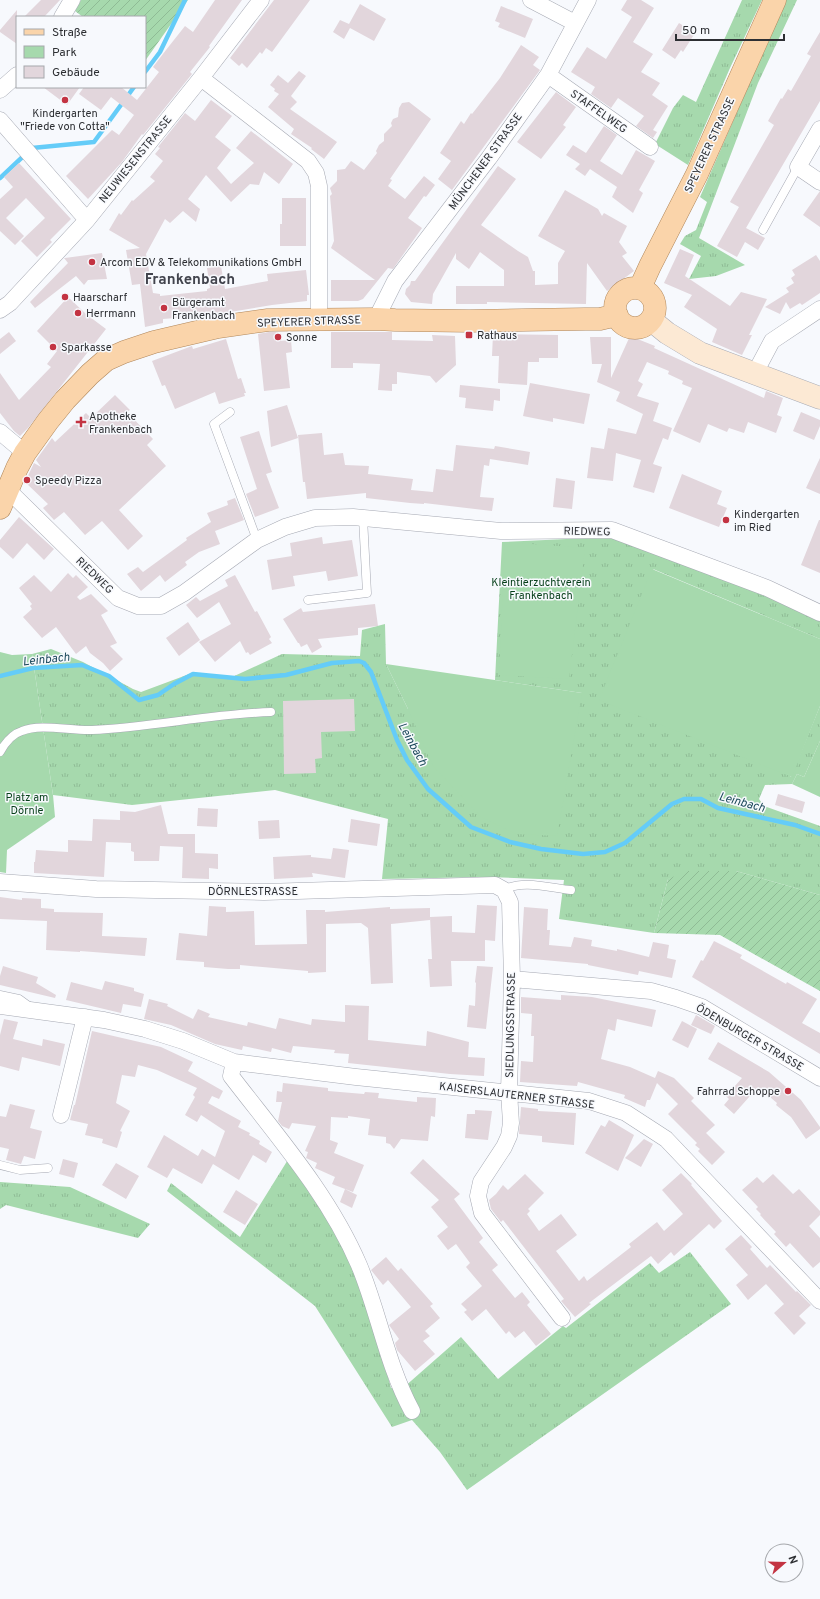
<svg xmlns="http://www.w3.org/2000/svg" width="820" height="1599" viewBox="0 0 820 1599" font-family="Overpass,sans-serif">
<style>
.grass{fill:url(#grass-tufts)}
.park{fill:#a6d9ad}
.garden{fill:url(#garden-furrows)}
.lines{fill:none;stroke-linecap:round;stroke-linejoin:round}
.stream{stroke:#64ccf8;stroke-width:4.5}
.building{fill:#e2d6dc}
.service-casing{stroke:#a6a9b3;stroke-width:9}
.minor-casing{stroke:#a6a9b3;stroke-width:17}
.secondary-casing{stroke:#a6a9b3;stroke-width:23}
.primary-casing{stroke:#b0875b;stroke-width:23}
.service{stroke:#fff;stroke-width:8}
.minor{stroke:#fff;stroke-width:16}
.secondary{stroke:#fce9d4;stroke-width:22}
.primary{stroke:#fad4aa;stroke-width:22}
.poi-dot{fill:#c33342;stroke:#f7f9fd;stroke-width:1.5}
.labels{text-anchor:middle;stroke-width:3;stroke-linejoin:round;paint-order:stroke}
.street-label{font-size:11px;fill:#2d2f33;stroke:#f7f9fd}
.poi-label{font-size:11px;fill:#2d2f33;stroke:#f7f9fd;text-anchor:start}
.park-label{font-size:11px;fill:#063f19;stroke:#f7f9fd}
.water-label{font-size:12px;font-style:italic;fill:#1b485a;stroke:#f7f9fd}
.district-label{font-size:15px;font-weight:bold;fill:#42444d;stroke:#f7f9fd}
</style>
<defs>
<pattern id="grass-tufts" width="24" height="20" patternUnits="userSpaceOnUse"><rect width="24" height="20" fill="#a6d9ad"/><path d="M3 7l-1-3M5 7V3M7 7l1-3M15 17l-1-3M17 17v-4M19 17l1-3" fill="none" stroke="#8fbb95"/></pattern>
<pattern id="garden-furrows" width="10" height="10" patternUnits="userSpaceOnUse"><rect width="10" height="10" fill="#a6d9ad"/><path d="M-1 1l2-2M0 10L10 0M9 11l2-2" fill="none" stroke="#8fbb95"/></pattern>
</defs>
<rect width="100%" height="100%" fill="#f7f9fd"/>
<path class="grass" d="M742,0H762L730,68L688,165L655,144L673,108L683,95L696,102Z
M786,0H797L758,83L699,238L745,265L716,276L689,279L701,256L680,244L685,236L696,230L707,202L700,197Z
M609,537L765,594L820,617V639L653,569L791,777L820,706V741L804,777L797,774L792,784L765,785L759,799L764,806L820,826V895L736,871L668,879L654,933L559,919L564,880L488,877L382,879L388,819L275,790L132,805L53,795L32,654L51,649L83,662L133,689L141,692L192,673L230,678L282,654L360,656L362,630L385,624L386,664L408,709L582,693L495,680L502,542Z
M289,1158L331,1219L364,1287L391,1388H403L461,1337L498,1379L563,1326L566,1328L650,1263L659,1273L690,1252L731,1304L467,1490L440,1452L412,1420L392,1427L315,1306L167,1191L171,1183L240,1237Z
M0,1182L70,1187L150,1224L138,1238L6,1205L0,1209Z"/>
<path class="park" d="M505,542L585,548L569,679L499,675Z
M652,569L820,639V706L792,777L599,700Z
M0,652L12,655L32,654L53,795L55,817L7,850L6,873L0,872Z
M386,664L582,693L557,836L516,834L481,817L433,766L408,709Z
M820,741V797L792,784L797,774L804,777Z"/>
<path class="garden" d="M81,0H188L145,61V17H83L75,11Z
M687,871H736L820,895V991L720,935L654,933L668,879Z"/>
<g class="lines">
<path class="stream" d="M145,72L160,52L185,0
M0,178L32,148L94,142L134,87
M0,676L33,668L82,665L109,676L139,700L158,695L174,684L193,674L245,679L286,675L332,663L359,661L364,663L371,672L397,740L407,760L428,789L471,827L510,842L541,849L583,854L605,852L625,843L672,804L684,799H701L718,808L795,825L820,834"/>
</g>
<path class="building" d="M41,0H60L44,17H24Z
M215,0H242L209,46L210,47L190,72L192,74L143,135L142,134L122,162L88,199L66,176L112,130L119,135L134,115L111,97L101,110L79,94L84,87H121L137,100L159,72L153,67L166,50L185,26L193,32Z
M274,0H310L272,52L266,48L262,54L260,52L247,68L242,63L239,66L230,58Z
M627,0H641L654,8L633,42L653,54L641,72L660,83L652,95L668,106L653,130L657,132L653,138L636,126L644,116L618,98L611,108L591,94L595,87L571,72L587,47L606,59L632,17L621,10Z
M360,4L386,19L374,41L350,28L344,39L333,32L340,20L349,24Z
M501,6L533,19L525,38L498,27L500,23L495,21Z
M17,10V44L0,32V30Z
M679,23L695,33L683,52L681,50L675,59L662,50Z
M820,32V101L746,228L765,238L758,250L745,242L737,257L717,246L739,207L730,202L774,125L768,121L781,98L782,99L788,89L791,91L811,56L807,54Z
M521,45L539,57L533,65L540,70L452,190L438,179L451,161L440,153L461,121L464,124L471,113L472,114L500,78Z
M299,71L306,76L291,96L297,102L290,109L337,142L324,159L311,149L312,148L291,134L294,129L268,107L279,94L274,91L275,89L270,85L278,75L288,83Z
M43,87H80L67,105Z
M556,92L576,107L563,125L566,127L541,159L517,142Z
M211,100L232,116L215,137L231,150L217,168L231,184L254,163L236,148L251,131L293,164L279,184L264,172L259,185L250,184L231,202L206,175L188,199L200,209L196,222L183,211L170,223L165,219L146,254L153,293L160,294V296L207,291V289L210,288L207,268L221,266L225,289L268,281L267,274L306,270L309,295H307V301L272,305L212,315L163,319V323L145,327L140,284L132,285L126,250L140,248L109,230L119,213L121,215L132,200L133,201L155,181L150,177L163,161L155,154L160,148L158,147L185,113L195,121Z
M409,102L431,119L390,179L392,180L388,186L405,199L424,176L435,185L426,197L424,196L408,218L422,228L393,269L388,268L363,299L358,301H331V280H375L331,248L334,241L330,196L332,194L330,188L337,181V170L345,169L351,161L364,170L377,153L376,151L379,145L384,141V134L392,126L391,123L393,119L398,117L399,108L402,103Z
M604,126L617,135L600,161L622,175L636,150L655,161L639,190L643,193L633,213L612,197L617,187L590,169L585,176L575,169L580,164L566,155L573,145L586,153Z
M19,163L71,219L50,240L52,242L37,257L21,241L45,218L26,198L6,218L24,236L15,245L0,231V199L13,187L4,177Z
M498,166L516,179L481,225L518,251L528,257L533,271H535V285L558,284V263L565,251L538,236L565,190L598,209L602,216L604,213L627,226L619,242L627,253L622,256L634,271L607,291L587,263L586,304L487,302V304H456V286H504V270L480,252L469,269L456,259V253L433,294L432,304L411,302L405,294L406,289L410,285L411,281H415Z
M820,191V227L803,215Z
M282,198H306V246H280V224H282Z
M680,249L694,255L685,276L730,306L741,292L767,299L749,335H752L742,355L712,342L717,329L684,307L692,295L664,283Z
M102,253L107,279L88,280L84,285L76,276L35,308L30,302L68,263L64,258H65Z
M816,255L820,261V293L802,305L800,303L790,309L786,302L780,314L765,307L789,292L786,288L794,283L791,278L795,275L792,270Z
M68,297L86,314L106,329L28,428L20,436L14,431L0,413V373L19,400L51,367L47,364L57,351L37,331Z
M9,332L16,341L0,354V339Z
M269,332H278L279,341L291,340L292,352L286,353L290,388L264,391L258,334Z
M331,332H392V340L433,341L432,335L455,336L456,365L436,383L430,376L397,372V384H392V391L378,390L380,364L353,363V368H331Z
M493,334L558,335V358H539V362H528L527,385L498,383L499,356H492Z
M630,336L655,346L654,348L764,398L766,391L783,398L777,415L782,417L776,433L748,422L744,433L729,428L727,432L708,424L700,443L673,431L692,388L682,384L683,381L668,374L669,371L647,362L638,381L643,384L637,396L659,403L653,421L672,428L668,440L663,438L653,464L662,467L654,493L633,487L641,460L616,453L613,481L587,478L591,447L604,449L608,428L636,434L643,414L616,401L620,392L597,382L602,364H592L590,337H611V378Z
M226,339L238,379L241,378L246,393H244L245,396L219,404L215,392L175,409L165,385L162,386L152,361L192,346L193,349Z
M530,383L590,394L584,424L553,418V422L523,416Z
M460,385L500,389V401L494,400L493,411L465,408L466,398L459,397Z
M115,395L130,410L127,412L153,439L147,445L166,466L119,510L143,536L128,550L102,521L85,535L64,512L54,520L43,508L48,504L25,482L34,463L41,467L36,460L52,438L55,442L86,413L91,418Z
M287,405L298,438L271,447L267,411Z
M801,412L820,420V426L814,440L793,431Z
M259,431L272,472L266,474L279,508L255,517L246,494L257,489L240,437Z
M322,433L324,455L343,453L345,465L369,466L368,474L413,479L411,490L433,492L436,469L453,471L456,445L494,449L495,446L530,452L528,465L490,459L489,466L484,465L480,497L494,498L492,511L424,503V504L410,503L366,498V493L307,499L305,482H303L298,435Z
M820,458V494L806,488Z
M682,474L722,491L717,504L727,508L719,527L669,508Z
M556,478L575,481L572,509L553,507Z
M235,498L244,520L215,531L220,544L199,552L185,562L187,565L165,582L160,575L141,591L127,574L138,567L143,572L187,540L186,538L211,522L207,513L228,505L227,501Z
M19,517L54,549L44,560L27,543L13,559L0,547V540Z
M819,520H820V573L801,565Z
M322,537L323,544L352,540L358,576L328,581L326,571L293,576L295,586L272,590L267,560L292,556L290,543Z
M68,573L73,578L76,575L88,587L77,597L80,600L91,594L108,611L101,615L117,643L110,646L123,659L110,671L103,663L90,653L86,646L76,654L56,627L42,638L23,617L32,609L30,606L32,604L19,588L34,575L51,592Z
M235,575L255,612L257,611L271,637L269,639L272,643L250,655L248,652L246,653L240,641L215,662L199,642L231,624L219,602L197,618L186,605L196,597L200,601L228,586L225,580Z
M375,604L378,626L358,628V635L318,639L322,647L312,653L307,644L301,647L299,643H298L283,619L301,608L303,612Z
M188,622L200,640L179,656L166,638Z
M354,699L355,731L321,732L322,758L315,759L316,773L284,774L283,701Z
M778,794L805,802L802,813L775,805Z
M161,805L168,834H195V853L218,854V869L209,868V879L182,878L183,847L160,846L159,861H134V852L131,851V843L106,842L104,877L34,873V862H35L36,850L68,852V840L92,841L93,819L120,820V811L135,812Z
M198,808L218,809L217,827L197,826Z
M351,819L380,824L377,846L348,842Z
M279,820L280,838L259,839L258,821Z
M333,848L349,850L345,878L312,873L313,877L274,879L273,857L311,855V857L331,859Z
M0,897L22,900V898L41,899V908L54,909V912L103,913L102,936L147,938L145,956L80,951V952L46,950L47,921L0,919Z
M477,905L497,906L495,941L485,940V961H451L452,986L430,987L428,959H432L430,917L452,916V932L475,933Z
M209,906L226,907V912L254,911L255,945L307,944L306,910H325V912L390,907V909L430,908V920L391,924L393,983L371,984L368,928L361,923L326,924V972L308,973V971L240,965V969H228L204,967V962L176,960L179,933L207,936Z
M524,907L548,909L547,930H550L549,945L571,947L574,937L592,940L591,946L617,951V949L649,957L653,942L669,945L667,958L676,960L672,978L639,971L638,975L588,965V964L521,958Z
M714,941L742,955L740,958L786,984L787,982L817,999L802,1023L820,1033V1054L692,977L701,960L703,961Z
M3,966L38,977L36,983L56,995L55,998L0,985V976Z
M477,966L493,967L486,1029L467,1027L469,1005L475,1006L476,983L475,982Z
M105,981L134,988V991L144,994L141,1007L123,1004L121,1013L66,1000L71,982L102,990Z
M561,995L592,997L656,1010L652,1027L617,1019L615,1031L608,1029L601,1059L630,1067L655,1078L658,1071L674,1078L694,1098L691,1101L715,1125L706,1133L725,1152L712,1165L698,1151L700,1149L695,1145L697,1143L668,1114L678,1104L657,1083L650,1100H647L645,1107L624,1098L625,1095L578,1082L577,1086L520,1082L521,1061L533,1062L534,1036H531L532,1014L521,1013V997L561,1000Z
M149,999L168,1004L167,1006L193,1019L198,1009L210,1014L208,1017L247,1026L248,1022L276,1029L279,1018L311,1025L312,1019L345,1022V1005L369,1006L368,1040L426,1046L427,1031L469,1042L468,1057L485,1058L484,1076L450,1074L348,1063L349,1054L334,1053L335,1050L293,1046L291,1053L272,1048L271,1052L243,1046L242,1050L215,1044L171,1025L144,1019Z
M696,1015L715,1026L711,1034L691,1025Z
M4,1019L18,1022L13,1039L42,1046L43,1039L65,1044L60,1066L22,1057L19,1071L0,1066V1035Z
M682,1021L697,1029L688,1048L672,1040Z
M92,1031L161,1047L193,1062L188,1071L223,1091L219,1099L212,1096L208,1103L241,1121L238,1127L250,1133L249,1135L260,1141L259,1144L272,1152L266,1163L253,1155L239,1180L213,1164L202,1184L173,1168L167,1178L147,1167L164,1135L198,1156L202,1149L215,1157L225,1131L201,1115L197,1122L185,1115L195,1097L193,1095L197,1088L157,1070L138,1065L135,1077L122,1075L116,1103L130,1111L120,1131L122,1132L117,1148L102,1143L103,1139L85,1135L88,1124L70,1120L74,1105H75Z
M718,1042L769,1072L801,1100L820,1127V1129L806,1139L791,1117L776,1105L777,1103L758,1087L734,1114L724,1105L729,1099L726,1096L742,1078L708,1059Z
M283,1083L328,1088V1091L364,1094L365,1092L379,1093L378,1098L417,1102V1097L436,1098L435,1117L431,1116L428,1141L401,1139L394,1149L390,1144L386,1143V1137L368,1135L370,1119L348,1116V1118L331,1117L330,1140L338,1143L334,1153L364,1165L353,1192L332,1184L335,1177L315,1168L317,1163L306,1158L308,1152L305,1151L316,1126L292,1123L289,1129L282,1126L278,1121L282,1102H276L277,1091L282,1092Z
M10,1104L35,1110L30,1128L42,1131L35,1159L24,1156L21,1164L6,1160L9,1149L0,1147V1116L6,1117Z
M521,1107L538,1109V1111L576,1113L574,1145L542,1142V1136L519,1134Z
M475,1110L492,1111L488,1140L465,1138L467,1114H475Z
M609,1120L634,1135L618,1171L585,1153L601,1125L605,1127Z
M644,1139L653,1144L641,1167L625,1158Z
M63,1159L78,1163L74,1178L59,1174Z
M423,1159L460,1194L454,1199L483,1238L479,1242L498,1265L492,1270L515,1298L522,1292L530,1302L527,1305L551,1334L536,1346L524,1331L515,1338L509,1331L506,1334L486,1309L472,1321L464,1312L467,1310L461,1304L482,1286L466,1267L470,1263L456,1244L448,1250L437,1236L448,1227L431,1207L439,1200L410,1173Z
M116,1163L139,1176L126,1199L102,1185Z
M681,1173L692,1184L691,1185L722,1221L714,1229L709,1224L674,1256L671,1252L658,1264L651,1256L589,1303L591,1304L575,1317L561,1301L564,1299L503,1220L501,1222L491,1209L489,1200L496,1194L503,1185L508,1190L525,1174L544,1193L528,1209L530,1211L527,1214L539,1231L561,1214L577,1235L556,1251L579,1281L584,1276L587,1281L631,1247L629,1244L657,1222L664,1231L683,1214L662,1190Z
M773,1174L793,1194L799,1189L820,1211V1215L809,1226L820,1238V1262L813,1268L790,1243L786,1247L774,1234L776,1232L760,1215L761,1214L756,1209L758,1207L742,1190L757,1177L763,1183Z
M345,1189L357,1195L352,1208L340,1202Z
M236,1190L258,1204L245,1225L223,1212Z
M741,1235L752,1247L750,1249L767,1268L770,1265L796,1292L797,1291L811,1305L799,1316L806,1323L794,1335L774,1313L784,1304L766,1284L748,1300L736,1285L748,1275L725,1249Z
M386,1257L398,1271L401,1268L433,1304L430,1306L440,1318L425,1331L430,1336L423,1341L435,1354L415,1371L397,1350L395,1343L399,1339L389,1325L411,1307L388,1280L383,1285L371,1270Z"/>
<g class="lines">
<g class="service-casing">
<path id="service" d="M763,230L798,167
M230,412L214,424L257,540
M308,600L367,593L363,518
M0,752C5,743 12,734 22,731C40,723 71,731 92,730C152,727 211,714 271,712
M504,890C521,879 551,888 571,890
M0,995L19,999L30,1007
M0,1165L20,1170L48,1168"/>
</g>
<g class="minor-casing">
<path id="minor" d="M531,0L575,23
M62,17L72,0
M548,75L650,147
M201,78L308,161L316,173L319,186V319
M0,90L17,75
M0,120L87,220
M820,129L798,167L820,182
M0,310L10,303L87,220L201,78L261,0
M376,319L395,281L489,158L548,75L588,0
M755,373L772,341L820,309
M0,432L25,453
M8,490L118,598L138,606H161L184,593L257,540L285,527L315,518L353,517L501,531L612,530L767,588L820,613
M0,882L96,889L264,892L495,885L504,890L510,902L512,979L509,1092L511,1123L509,1136L504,1147L481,1182L478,1196L482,1213L562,1318
M512,979L651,991L676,998L702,1007L820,1078
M0,1006L104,1020L145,1029L183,1041L234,1062L356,1077L589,1101L626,1113L666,1139L820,1301
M234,1062L231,1076C277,1136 329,1195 359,1265C379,1313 387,1365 412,1411
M61,1115L85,1017"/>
</g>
<g class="secondary-casing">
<path id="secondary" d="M651,320L667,333L700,353L820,398"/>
</g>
<g class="primary-casing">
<path id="primary" d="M640,288L650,266L697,174L775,0
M615 308a20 20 0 1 1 40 0a20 20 0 1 1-40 0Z
M0,508L17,468L25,453L48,421L65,400L90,374L106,360L124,352L154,342L218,327L268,320L376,319L395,320L469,321L585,319H600L617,315"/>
</g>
<use href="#service" class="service"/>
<use href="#minor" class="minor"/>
<use href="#secondary" class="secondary"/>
<use href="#primary" class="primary"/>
</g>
<g class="poi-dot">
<circle cx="65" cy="100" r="4"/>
<circle cx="92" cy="262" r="4"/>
<circle cx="65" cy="297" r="4"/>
<circle cx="164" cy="308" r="4"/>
<circle cx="78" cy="313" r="4"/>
<rect x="465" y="331" width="8" height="8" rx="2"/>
<circle cx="278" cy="337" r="4"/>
<circle cx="53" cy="347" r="4"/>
<path d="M79 416h4v4h4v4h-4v4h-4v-4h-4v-4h4z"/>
<circle cx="27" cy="480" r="4"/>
<circle cx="726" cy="520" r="4"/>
<circle cx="788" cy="1091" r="4"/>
</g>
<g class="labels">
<g class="street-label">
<text transform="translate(599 111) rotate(35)" y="4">STAFFELWEG</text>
<text transform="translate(709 145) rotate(-65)" y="4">SPEYERER STRASSE</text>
<text transform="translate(135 159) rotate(-51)" y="4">NEUWIESENSTRASSE</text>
<text transform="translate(485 161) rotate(-54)" y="4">MÜNCHENER STRASSE</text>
<text transform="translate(309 321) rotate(-2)" y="4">SPEYERER STRASSE</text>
<text transform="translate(587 531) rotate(1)" y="4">RIEDWEG</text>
<text transform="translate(95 575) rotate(44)" y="4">RIEDWEG</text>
<text x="253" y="895">DÖRNLESTRASSE</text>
<text transform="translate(510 1025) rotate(-89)" y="4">SIEDLUNGSSTRASSE</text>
<text transform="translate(750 1037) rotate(30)" y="4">ÖDENBURGER STRASSE</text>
<text transform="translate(517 1095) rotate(7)" y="4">KAISERSLAUTERNER STRASSE</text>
</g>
<g class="poi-label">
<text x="65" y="117" text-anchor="middle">Kindergarten<tspan x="65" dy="13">"Friede von Cotta"</tspan></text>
<text x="100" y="266">Arcom EDV &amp; Telekommunikations GmbH</text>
<text x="73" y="301">Haarscharf</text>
<text x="172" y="306">Bürgeramt<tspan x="172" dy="13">Frankenbach</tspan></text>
<text x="86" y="317">Herrmann</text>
<text x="477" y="339">Rathaus</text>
<text x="286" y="341">Sonne</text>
<text x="61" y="351">Sparkasse</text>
<text x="89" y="420">Apotheke<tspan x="89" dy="13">Frankenbach</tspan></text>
<text x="35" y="484">Speedy Pizza</text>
<text x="734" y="518">Kindergarten<tspan x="734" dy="13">im Ried</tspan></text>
<text x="780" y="1095" text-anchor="end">Fahrrad Schoppe</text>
</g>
<g class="park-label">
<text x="541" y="586">Kleintierzuchtverein<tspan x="541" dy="13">Frankenbach</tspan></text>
<text x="27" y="801">Platz am<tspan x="27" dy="13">Dörnle</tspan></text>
</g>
<g class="water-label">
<text transform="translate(46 659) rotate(-6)" y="4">Leinbach</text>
<text transform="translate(413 744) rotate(61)" y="4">Leinbach</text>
<text transform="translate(742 802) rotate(15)" y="4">Leinbach</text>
</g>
<g class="district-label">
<text x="190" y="284">Frankenbach</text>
</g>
</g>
<rect x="16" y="16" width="130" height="72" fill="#f7f9fd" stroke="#a6a8ac"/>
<rect x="24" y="29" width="20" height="6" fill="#fad4aa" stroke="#a6a8ac"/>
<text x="52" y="36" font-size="12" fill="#2d2f33">Straße</text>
<rect x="24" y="46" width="20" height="12" fill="#a6d9ad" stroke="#a6a8ac"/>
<text x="52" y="56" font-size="12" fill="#2d2f33">Park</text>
<rect x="24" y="66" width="20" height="12" fill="#e2d6dc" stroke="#a6a8ac"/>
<text x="52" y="76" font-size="12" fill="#2d2f33">Gebäude</text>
<g transform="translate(784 1563) rotate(70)"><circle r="19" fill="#f7f9fd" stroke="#a6a8ac"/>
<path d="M0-3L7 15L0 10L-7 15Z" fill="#c33342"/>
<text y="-6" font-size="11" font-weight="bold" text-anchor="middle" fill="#2d2f33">N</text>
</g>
<path d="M676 34v6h108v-6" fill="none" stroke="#2d2f33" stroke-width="2"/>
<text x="682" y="34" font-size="12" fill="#2d2f33" stroke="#f7f9fd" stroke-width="3" paint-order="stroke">50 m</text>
</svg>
